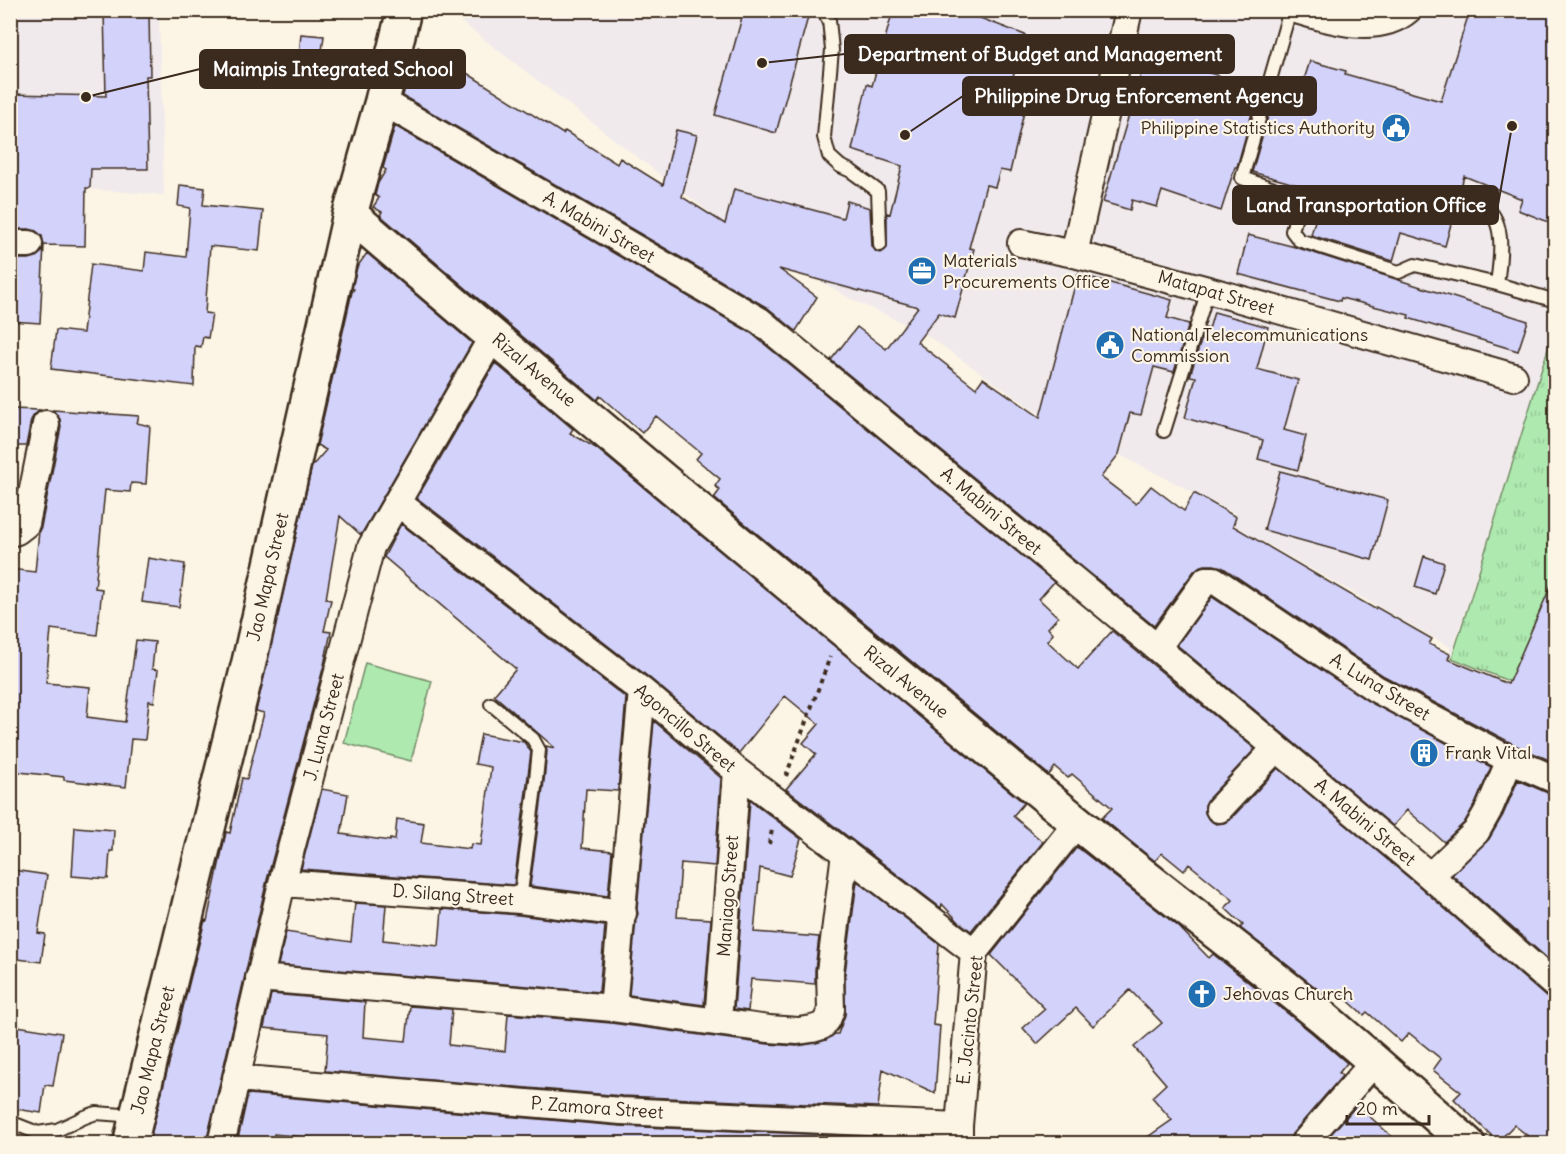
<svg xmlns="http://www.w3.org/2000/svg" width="1566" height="1154" viewBox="0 0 1566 1154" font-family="Delius,sans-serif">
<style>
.built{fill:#f0eaec}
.grass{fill:url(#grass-tufts);stroke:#748a67;stroke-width:1.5}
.pitch{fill:#aeeab0;stroke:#748a67;stroke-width:1.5}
.building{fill:#d3d2fb;stroke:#3b2a1e;stroke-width:1.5}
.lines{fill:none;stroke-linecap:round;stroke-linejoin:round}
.lane-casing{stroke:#3b2a1e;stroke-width:16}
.street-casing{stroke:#3b2a1e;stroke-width:30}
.secondary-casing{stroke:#3b2a1e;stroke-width:38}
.path{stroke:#3b2a1e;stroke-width:4;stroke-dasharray:4.5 4.5;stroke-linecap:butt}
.lane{stroke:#fcf5e5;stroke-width:12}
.street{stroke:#fcf5e5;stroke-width:26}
.secondary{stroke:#fcf5e5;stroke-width:33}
.labels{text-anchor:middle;stroke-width:4.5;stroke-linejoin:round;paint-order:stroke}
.poi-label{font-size:18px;fill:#3b2a1e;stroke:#fcf5e5;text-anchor:start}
.street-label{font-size:18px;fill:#3b2a1e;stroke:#fcf5e5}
.leader{fill:none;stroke:#3b2a1e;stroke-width:2}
.callout-dot{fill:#3b2a1e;stroke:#fcf5e5;stroke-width:2}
.callout{fill:#3b2a1e;stroke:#3b2a1e;stroke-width:2}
.callout-label{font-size:20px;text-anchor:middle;font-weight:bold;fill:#fff}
</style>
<defs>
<pattern id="grass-tufts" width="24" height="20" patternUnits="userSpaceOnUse" patternTransform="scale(1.5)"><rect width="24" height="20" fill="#aeeab0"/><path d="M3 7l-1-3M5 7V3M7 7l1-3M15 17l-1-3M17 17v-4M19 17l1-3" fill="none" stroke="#97c997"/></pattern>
</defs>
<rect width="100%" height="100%" fill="#fcf5e5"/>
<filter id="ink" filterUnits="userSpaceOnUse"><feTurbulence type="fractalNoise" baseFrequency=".0167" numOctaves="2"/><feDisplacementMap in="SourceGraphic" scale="12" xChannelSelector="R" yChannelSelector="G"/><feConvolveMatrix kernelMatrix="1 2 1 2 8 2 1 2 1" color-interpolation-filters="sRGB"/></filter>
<g filter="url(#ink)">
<path class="built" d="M10,11H159L164,195L11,183Z
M447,11H1555V340L1551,339L1450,659V647L1235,526L1234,513L1041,415L922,332L849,298L714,216Z"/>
<path class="grass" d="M1551,339L1556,340L1555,700L1452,658Z"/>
<path class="pitch" d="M365,663L432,681L411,761L344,743Z"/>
<path class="building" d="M104,10H149L150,76H146L148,169H91L90,188H86L85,246L44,245L40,323L10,321V259H29L36,257L42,252L44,245L42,236L36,231L29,229H10V94L106,96Z
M744,10H810L776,133L715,115Z
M893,10H976L975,16L1025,35L1004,107L1024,112L1010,172L1000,170L995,187L986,185L969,248L974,249L955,318L939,313L917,342L976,388L983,378L1040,417L1078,274L1172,300L1167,318L1189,324L1174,372L1154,367L1141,415L1130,413L1119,454L1101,477L1136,504L1151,486L1184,511L1194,493L1236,517L1233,526L1375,609L1376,607L1432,639L1429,644L1450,654L1448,659L1508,684L1556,574V763L1517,746L1384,676L1222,567L1214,565H1205L1199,567L1194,571L1154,626L831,360L857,327L886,349L918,307L779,269L817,297L796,331L768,308L403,96L410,63L418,47L462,70L563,134L565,131L617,164L620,158L663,185L676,130L697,135L682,197L725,224L734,189L843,218L847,201L870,208L872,246L876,252L881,253L887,248V213L890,214L902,166L852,150L867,84L872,86Z
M1470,10H1556V225L1518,210L1522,199L1464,176L1445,246L1401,233L1393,261L1311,235L1323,192L1252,172L1277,85L1300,92L1310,61L1346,71L1345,74L1441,101Z
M301,34L324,36L321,58L299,55Z
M1147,54L1259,88L1237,167H1235L1221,211L1162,191L1157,207L1132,200L1130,210L1103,202Z
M395,126L751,333L1054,582L1039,599L1058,617L1048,628L1053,634L1047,641L1078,669L1112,631L1255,749L1208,799L1205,805V813L1209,820L1216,824L1224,823L1230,820L1278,768L1420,887L1546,997L1556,1001V1143H1537L1514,1125L1498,1142L1454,1099L1461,1092L1433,1070L1441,1059L1409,1033L1401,1042L1367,1012L1364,1015L1336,990L1329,998L1240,928L1243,925L1225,908L1233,900L1189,864L1184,871L1162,853L1155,861L1147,855L1102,818L1112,808L1072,774L1068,778L1055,767L1049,775L714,498L720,490L715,486L720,479L696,459L701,453L656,416L642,433L600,396L597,400L380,215L382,212L373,207L379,198L375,195L378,183L386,170L383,168Z
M180,185L205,188L203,205L263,211L259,251L210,246L205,313L212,314L208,338L203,337L201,347L195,346L194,386L51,369L56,330L83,333L91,264L144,271L146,252L186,257L190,208L178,206Z
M1248,235L1295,247L1528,321L1518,351L1408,318L1409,315L1341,298L1340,301L1238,274Z
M367,253L472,343L361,535L340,516L326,599L331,600L324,631L331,632L324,665L267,880L206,1143H149L205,920L207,921L226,832L230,833L242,778L247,779L264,713L256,711L312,466L326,450L317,445L352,292L354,289L352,288L357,267Z
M1214,312L1268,327L1257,369L1298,380L1284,430L1306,436L1298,470L1258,459L1263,440L1185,418L1196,377L1190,376L1205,328L1209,329Z
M495,363L573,429L570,433L596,448L1024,803L1013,816L1043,842L971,931L958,921L942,904L941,908L786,789L816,754L803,743L819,724L785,696L739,753L651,679L417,498Z
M10,409L40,410L34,415L31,420L26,446H10Z
M53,410L139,416L137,423L150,426L146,484L131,483L130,492L105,490L95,588L102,589L97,635L51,629L46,683L90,687L87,717L125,722L136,640L155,642L152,669L158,670L154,702L149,701L145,740L131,739L126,787L64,780V777L10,771V569L35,572L39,531L41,527L61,427L60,419Z
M1280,471L1388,500L1372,560L1264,530Z
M401,524L626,698L618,791L586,789L582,848L612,851L608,896L530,886L544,781L547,751L546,746L555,748L494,695L516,669L384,557Z
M1424,556L1444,563L1435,594L1415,587Z
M148,558L185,564L179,607L142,602Z
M1212,597L1368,701L1491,767L1476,802L1464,823L1444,842L1407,810L1393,826L1177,645Z
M654,721L721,778L715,866L681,863L677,917L711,919L704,1005L629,995L636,919L638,914L637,909Z
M481,734L524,742L531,752L514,885L301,869L322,789L348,794L341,834L390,841V839L395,840L397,819L424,823L421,843L470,849L471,844L481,845L491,767L475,764Z
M1518,780L1550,794L1556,795V966L1452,875L1489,839L1503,815Z
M750,800L801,839L790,876L760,868L754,932L819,937L815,970V984L751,979L748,1011L734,1009Z
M75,827L114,830L113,851H110L108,879L72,876Z
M1077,847L1179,927L1209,958L1213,954L1311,1032L1347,1063L1339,1073L1342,1076L1292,1134L1288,1143H1139L1172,1120L1152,1097L1166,1084L1134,1047L1162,1023L1130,990L1093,1026L1076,1008L1037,1044L1023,1028L1045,1009L991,955Z
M13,870L47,875L38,933L45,934L41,962L10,958V884Z
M857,881L939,944L933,1025L940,1026L935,1093L883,1069L878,1107L622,1096L325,1071L328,1034L264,1028L271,994L365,1002L363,1037L406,1041L410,1006L452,1009L449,1045L505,1051L508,1014L611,1023L768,1044L797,1046L816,1043L826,1040L835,1034H838L845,1015V973Z
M355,903L386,905L383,940L439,946L442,909L519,915L605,926L599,992L278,965L286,932L351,942Z
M17,1026L62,1033L53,1086L45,1085L41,1113L10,1108V1060Z
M248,1094L620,1126L874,1137L873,1143H396L348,1139L347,1141L274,1134L273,1137H271L270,1143H237Z
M1357,1105L1399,1143H1323Z"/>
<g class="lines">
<g class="lane-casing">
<path id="lane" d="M822,10L829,20L832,50L824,137L829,156L840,166L851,171L878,191L880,245
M1290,10L1242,178L1291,195L1300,202L1292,231L1299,240L1399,272L1415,265L1497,284L1556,301
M1480,205C1508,215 1500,261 1497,284
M1164,431L1208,290
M491,704L533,739L539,750L536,780L520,900
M10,1122L38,1133L57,1130L85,1117L96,1113L136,1116"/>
</g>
<g class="street-casing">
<path id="street" d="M1296,10C1329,20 1378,36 1408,10
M382,101L760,321L1157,648L1430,876L1556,986
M1021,243L1074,254L1208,290L1514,377
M10,244H29
M1074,254L1129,10
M397,502L642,691L737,771L974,952
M10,533L17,531L26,524L46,424
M1157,648L1201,587L1206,580H1214L1376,689L1510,760L1556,780
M1219,809L1276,748
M1430,876L1476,832L1489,809L1510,760
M282,883L520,900L623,913
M259,978L613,1008L769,1029L798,1031L812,1029L822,1026L827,1020L831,1010L830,972L845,853
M613,1008L642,691
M718,1021L737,771
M236,1078L621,1111L959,1126
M959,1143V1126L974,952L1077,823
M221,1144L282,883L371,547L493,336
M1303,1144L1374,1062"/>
</g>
<g class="secondary-casing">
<path id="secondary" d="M350,214C588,419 830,620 1073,819C1156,887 1242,951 1325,1019C1373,1060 1421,1102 1468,1144
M130,1144L249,662L350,214L382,101L404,10"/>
</g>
<path class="path" d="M786,776L830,657
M769,844L772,830"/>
<use href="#lane" class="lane"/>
<use href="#street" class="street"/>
<use href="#secondary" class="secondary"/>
</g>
</g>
<defs>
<g id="civic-disc" transform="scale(1.5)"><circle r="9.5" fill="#1f6fb2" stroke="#fcf5e5"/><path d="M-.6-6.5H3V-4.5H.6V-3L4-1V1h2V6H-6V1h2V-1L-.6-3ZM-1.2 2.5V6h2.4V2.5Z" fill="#fff"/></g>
<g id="office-disc" transform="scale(1.5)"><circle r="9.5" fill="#1f6fb2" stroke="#fcf5e5"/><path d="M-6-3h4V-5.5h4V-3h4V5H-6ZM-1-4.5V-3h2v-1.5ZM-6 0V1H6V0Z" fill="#fff"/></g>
<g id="building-disc" transform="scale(1.5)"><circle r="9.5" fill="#1f6fb2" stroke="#fcf5e5"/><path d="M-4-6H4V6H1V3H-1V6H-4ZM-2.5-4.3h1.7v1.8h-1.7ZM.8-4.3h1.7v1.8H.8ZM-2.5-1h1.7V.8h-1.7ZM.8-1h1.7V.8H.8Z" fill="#fff"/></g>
<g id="church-disc" transform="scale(1.5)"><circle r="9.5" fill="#1f6fb2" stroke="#fcf5e5"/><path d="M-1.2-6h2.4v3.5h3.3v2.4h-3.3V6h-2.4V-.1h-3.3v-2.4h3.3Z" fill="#fff"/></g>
</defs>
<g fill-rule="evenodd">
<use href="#civic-disc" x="1396" y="128"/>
<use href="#office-disc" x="922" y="271"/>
<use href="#civic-disc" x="1110" y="345"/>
<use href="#building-disc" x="1424" y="753"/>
<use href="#church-disc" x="1202" y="994"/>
</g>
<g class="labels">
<g class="poi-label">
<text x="1375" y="134" text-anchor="end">Philippine Statistics Authority</text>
<text x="943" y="267">Materials<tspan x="943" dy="21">Procurements Office</tspan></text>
<text x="1131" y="341">National Telecommunications<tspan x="1131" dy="21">Commission</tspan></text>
<text x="1445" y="759">Frank Vital</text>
<text x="1223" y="1000">Jehovas Church</text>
</g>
<g class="street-label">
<text transform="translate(599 227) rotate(30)" y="6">A. Mabini Street</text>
<text transform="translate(1216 293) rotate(16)" y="6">Matapat Street</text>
<text transform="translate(534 370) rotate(40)" y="6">Rizal Avenue</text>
<text transform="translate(991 511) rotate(40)" y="6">A. Mabini Street</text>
<text transform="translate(268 577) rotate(-77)" y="6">Jao Mapa Street</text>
<text transform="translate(906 682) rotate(39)" y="6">Rizal Avenue</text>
<text transform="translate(1380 687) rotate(31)" y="6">A. Luna Street</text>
<text transform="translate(324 727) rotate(-75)" y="6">J. Luna Street</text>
<text transform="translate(685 728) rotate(40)" y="6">Agoncillo Street</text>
<text transform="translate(1365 822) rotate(40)" y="6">A. Mabini Street</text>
<text transform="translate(453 895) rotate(4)" y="6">D. Silang Street</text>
<text transform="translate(728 896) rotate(-86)" y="6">Maniago Street</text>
<text transform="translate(970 1020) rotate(-84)" y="6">E. Jacinto Street</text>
<text transform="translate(153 1050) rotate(-76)" y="6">Jao Mapa Street</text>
<text transform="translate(597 1108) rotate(4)" y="6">P. Zamora Street</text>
</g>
</g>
<path class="leader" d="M762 63L845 54M86 97L200 69M905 135L963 96M1512 126L1498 205"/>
<g class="callout-dot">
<circle cx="762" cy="63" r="6"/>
<circle cx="86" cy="97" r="6"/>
<circle cx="905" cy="135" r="6"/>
<circle cx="1512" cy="126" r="6"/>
</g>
<g class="callout">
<rect x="845" y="35" width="389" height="38" rx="6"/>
<rect x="200" y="50" width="265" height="38" rx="6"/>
<rect x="963" y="77" width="353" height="38" rx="6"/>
<rect x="1233" y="186" width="265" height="38" rx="6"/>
</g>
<g class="callout-label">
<text x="1040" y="61">Department of Budget and Management</text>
<text x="333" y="76">Maimpis Integrated School</text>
<text x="1139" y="103">Philippine Drug Enforcement Agency</text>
<text x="1366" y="212">Land Transportation Office</text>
</g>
<rect width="1566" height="1154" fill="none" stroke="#fcf5e5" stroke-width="36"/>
<rect x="18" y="18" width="1530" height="1118" fill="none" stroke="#3b2a1e" stroke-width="2" filter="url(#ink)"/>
<path d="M1347 1115v9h82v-9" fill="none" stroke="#3b2a1e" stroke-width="3"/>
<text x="1356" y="1115" font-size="18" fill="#3b2a1e" stroke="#fcf5e5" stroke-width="4.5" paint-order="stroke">20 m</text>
</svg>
